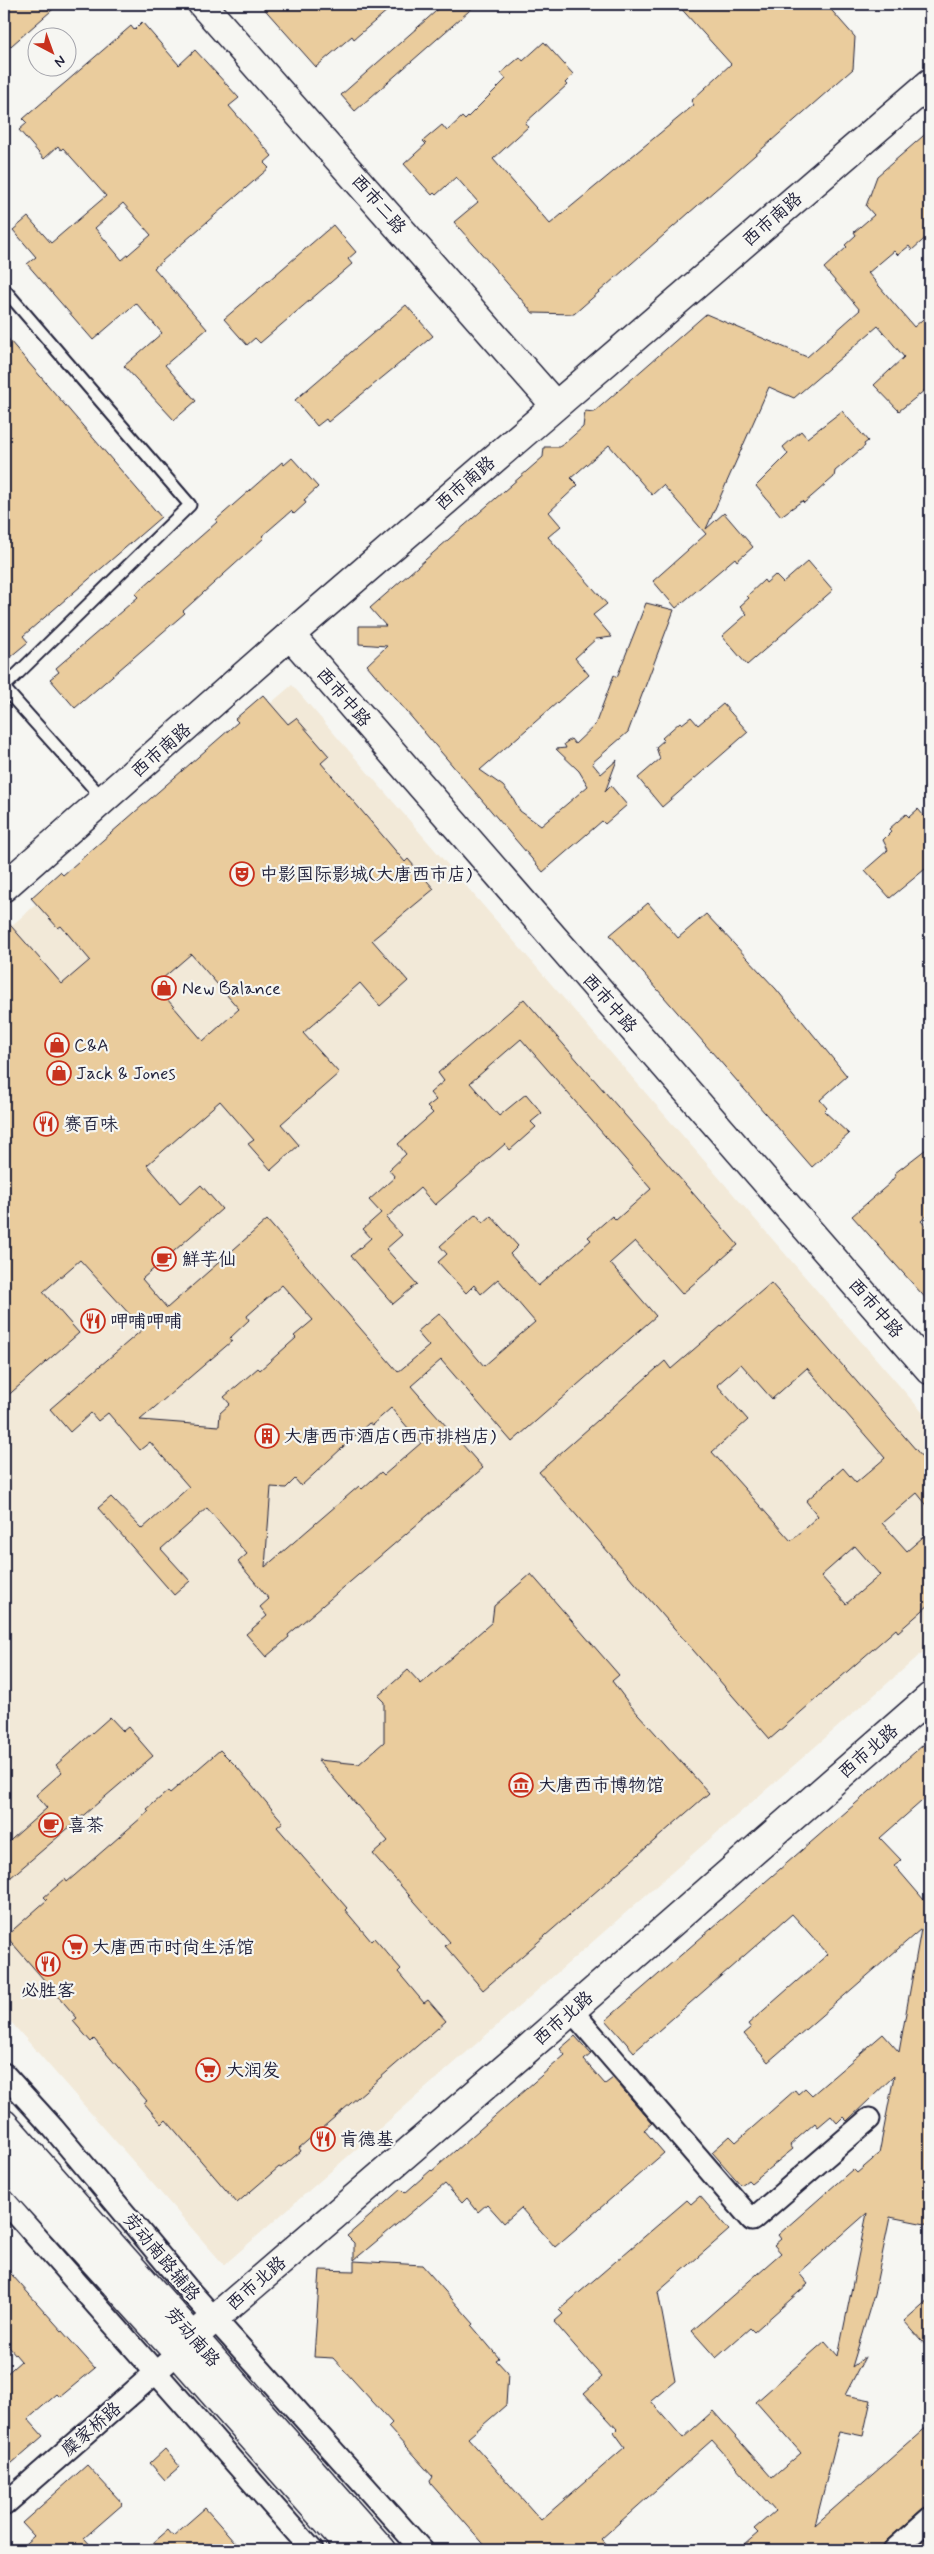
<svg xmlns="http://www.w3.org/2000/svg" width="934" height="2554" viewBox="0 0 934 2554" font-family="Mynerve,'LXGW WenKai TC',sans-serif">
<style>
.built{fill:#f2e9d8}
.building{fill:#eacc9d;stroke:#22223b;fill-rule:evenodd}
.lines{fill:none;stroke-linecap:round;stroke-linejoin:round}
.lane-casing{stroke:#22223b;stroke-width:15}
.street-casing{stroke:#22223b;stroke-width:25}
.secondary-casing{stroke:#22223b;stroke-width:31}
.lane{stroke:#f6f6f2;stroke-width:11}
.street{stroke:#f6f6f2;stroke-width:21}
.secondary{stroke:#f6f6f2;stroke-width:28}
.labels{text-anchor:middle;stroke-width:4.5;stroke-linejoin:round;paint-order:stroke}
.street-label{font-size:18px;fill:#22223b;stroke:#f6f6f2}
.poi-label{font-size:18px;fill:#22223b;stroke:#f6f6f2;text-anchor:start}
</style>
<rect width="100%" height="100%" fill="#f6f6f2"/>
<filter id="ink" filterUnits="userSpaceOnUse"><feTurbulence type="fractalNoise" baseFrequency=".02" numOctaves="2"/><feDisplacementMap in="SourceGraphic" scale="10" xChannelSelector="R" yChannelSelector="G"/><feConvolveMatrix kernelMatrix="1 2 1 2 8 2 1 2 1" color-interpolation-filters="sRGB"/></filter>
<g filter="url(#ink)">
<path class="built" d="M292,685L930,1421V1646L224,2265L4,2014V932Z"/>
<path class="building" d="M4,4H59L4,52Z
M260,4H395L354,39L352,36L316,67Z
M444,4H477L355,111L341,95Z
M677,4H826L855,37L853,69L574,314L533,313L454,222L478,202L456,177L436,195L434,193L432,195L404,164L426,144L423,141L442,125L447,131L462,117L465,120L506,79L501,73L520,57L523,61L544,42L573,74L571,77L565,83L567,85L525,123L528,127L493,159L550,224L694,105L691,101L731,64Z
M142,22L179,65L195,50L239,98L229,106L272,156L264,163L269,168L154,268L207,329L165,365L196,401L174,420L124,366L162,333L136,303L93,340L27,264L36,257L13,230L28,217L51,243L106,196L63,148L61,150L58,146L44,159L19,130L27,123L23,119L131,26L134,30ZM123,203L151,235L122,260L95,228Z
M930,130V234L912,250L909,246L898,255L894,251L868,273L914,327L930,313V386L899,411L874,385L904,357L878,326L794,398L769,387L706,529L724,513L753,547L737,561L735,558L676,608L653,581L706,534L663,485L652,495L609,445L571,478L578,485L549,512L561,526L548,537L607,604L593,615L612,637L596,639L575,658L589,675L480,770L503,786L513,798L520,811L541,826L588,786L579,771L556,749L566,748L564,744L571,739L575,744L595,725L614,675L617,677L646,603L674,610L628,732L592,763L601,774L617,760L605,792L611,786L627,805L605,824L602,821L543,872L367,665L387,646L359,644V626H386L370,608L543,457L544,447H559L565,443L583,427L585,411L594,412L706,314L807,357L860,310L824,268L847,247L845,245L856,235L854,232L874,215L866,206L877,176Z
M333,225L356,252L348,259L352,264L260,343L255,338L247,345L224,319Z
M406,305L433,336L328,422L326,419L317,426L295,400Z
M4,334L161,517L23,636L28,642L4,662Z
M842,411L868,441L864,444L865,446L835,471L834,477L804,503L802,501L781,516L756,486L788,454L783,447L801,431L807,438Z
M292,458L318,487L304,500L306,503L294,514L291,511L262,536L264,538L183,611L185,613L75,708L50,679L59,672L56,668L138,597L135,594L217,522L216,520L282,462L284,465Z
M808,561L833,590L747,665L722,636L747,614L740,606L749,598L747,596L764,580L766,583L775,575L783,583Z
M263,695L288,724L296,718L329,756L321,763L405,862L408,859L434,889L372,940L408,981L380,1006L360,983L303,1033L339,1073L281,1124L299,1145L271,1170L248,1144L254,1140L220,1101L147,1165L180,1204L201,1185L222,1209L142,1279L167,1308L267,1220L398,1372L429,1346L417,1332L439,1313L484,1366L535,1322L498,1279L481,1294L474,1285L466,1293L438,1262L447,1254L440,1246L476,1214L483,1223L491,1216L518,1246L510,1254L538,1286L591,1240L588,1237L612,1216L616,1220L651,1189L521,1039L470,1083L499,1116L526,1094L542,1113L531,1122L536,1127L510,1150L505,1144L435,1205L420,1188L386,1218L402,1235L386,1249L417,1284L393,1304L351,1256L371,1238L363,1229L381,1213L369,1200L395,1177L389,1170L406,1154L398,1144L433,1113L427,1107L436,1100L430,1093L444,1081L438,1073L524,999L738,1245L682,1294L635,1241L610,1263L656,1316L512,1442L441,1360L411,1386L483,1468L288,1635L289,1637L266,1657L246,1634L267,1616L260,1607L269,1599L238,1562L247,1554L207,1508L161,1549L190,1581L174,1595L98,1508L111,1497L142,1529L189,1487L150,1442L140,1450L108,1413L98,1421L91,1413L70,1432L50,1409L143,1329L80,1260L43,1292L79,1333L4,1399V918L62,984L90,960L61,926L58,928L31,898L60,872L63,875L238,722L235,719ZM191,954L239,1009L203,1041L155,985ZM282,1285L313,1320L294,1336L296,1338L260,1370L258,1368L224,1397L230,1404L220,1413L219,1426L140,1420L232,1341L230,1338L249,1320L247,1316ZM391,1408L421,1443L384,1475L381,1472L362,1489L359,1486L265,1567L271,1487L286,1488L295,1479L301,1486L369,1423L372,1425Z
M723,704L748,732L662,807L638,778L660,759L656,747L664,740L662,738L680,722L682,724L691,717L698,725Z
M918,809L930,823V865L890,898L865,870L888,850L883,840L891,832L889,829L906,814L909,817Z
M648,903L678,938L706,914L776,989L847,1076L820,1100L827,1108L824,1111L849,1134L812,1167L610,935Z
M930,1146V1213L921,1221L930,1231V1303L852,1216L889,1184L896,1175L895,1173Z
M771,1283L930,1466V1509L917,1493L882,1523L907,1551L930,1531V1604L898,1632L896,1629L770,1739L539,1472L665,1361L671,1369ZM741,1364L772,1399L807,1368L885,1458L856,1483L843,1468L806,1501L818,1516L791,1541L712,1452L748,1420L717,1385ZM855,1546L880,1575L846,1604L821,1576Z
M531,1574L619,1675L612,1681L630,1705L709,1793L483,1990L445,1946L450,1942L373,1854L388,1841L318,1760L359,1764L384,1742V1702L378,1696L408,1670L421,1684L492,1622L494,1606Z
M110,1717L123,1731L128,1727L153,1756L4,1883V1846L47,1808L36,1795L62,1772L56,1765Z
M930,1739V1794L880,1838L901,1860L894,1865L930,1907V1921L923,1928L930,1929V2225L890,2217L874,2294L852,2367L865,2357L845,2395L871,2400L863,2436L839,2431L815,2525L930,2424V2506L922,2509L886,2541L882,2550H738L758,2533L754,2529L775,2511L712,2440L601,2539L611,2550H489L431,2484L430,2481L433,2477L388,2427L392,2423L333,2358L314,2357L320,2270L354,2271V2261L422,2265L474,2324L472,2326L499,2358L496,2360L508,2373L506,2405L468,2438L541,2520L625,2447L614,2432L617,2429L584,2393L602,2377L554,2322L563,2314L559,2310L687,2200L691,2204L700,2196L729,2230L658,2292L675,2381L651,2401L683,2438L713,2411L772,2478L801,2453L756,2402L825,2341L838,2356L867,2213L799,2273L808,2284L754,2332L750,2328L716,2358L692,2331L781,2253L774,2245L781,2239L778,2235L853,2169L857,2173L879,2154L894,2076L847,2121L843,2117L837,2123L831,2116L818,2127L815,2123L790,2145L793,2149L751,2183L748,2180L741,2185L712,2152L730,2136L736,2142L795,2090L798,2094L805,2088L812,2095L883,2034L899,2052L921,1929L768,2062L744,2034L751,2028L748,2024L828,1954L792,1914L634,2052L606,2020Z
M220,1750L237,1767L276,1814L283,1822L277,1827L347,1908L345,1910L371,1941L374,1938L401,1969L398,1972L424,2003L428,2000L446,2021L299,2148L301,2151L281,2168L279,2167L237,2203L166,2120L162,2124L144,2103L147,2101L94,2039L91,2042L73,2021L77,2018L6,1936L47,1900L44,1897L65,1879L67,1882L149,1811L147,1809L168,1791L170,1793Z
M575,2036L591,2054L584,2060L605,2084L613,2078L652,2123L644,2130L664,2153L555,2247L521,2208L504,2223L487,2204L478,2212L467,2198L462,2203L445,2184L354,2260V2243L347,2236L401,2189L405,2193L431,2170L432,2171L565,2055L560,2049Z
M4,2266L95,2368L60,2397L57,2394L28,2419L43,2436L4,2470V2376L21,2361L4,2341Z
M930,2298V2350L904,2321Z
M165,2449L180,2467L165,2480L150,2463Z
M87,2465L123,2504L84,2538L95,2550H18L34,2536L22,2523Z
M205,2508L242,2550H145L168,2530L173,2536Z
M930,2534V2550H913Z"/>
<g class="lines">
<g class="lane-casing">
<path id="lane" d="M4,289L190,505L4,687
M4,688L104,800"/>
</g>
<g class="street-casing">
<path id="street" d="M572,2011L752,2220L869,2119
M4,2074L53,2128L187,2288L422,2550
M4,2200L312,2550
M4,2505L178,2353
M894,2550L930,2518"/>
</g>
<g class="secondary-casing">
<path id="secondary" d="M202,4L555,405
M290,635L930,1370
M4,887L290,635L930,83
M4,2124L382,2550
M4,2162L178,2353L352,2550
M193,2337L523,2053L930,1697"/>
</g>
<use href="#lane" class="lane"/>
<use href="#street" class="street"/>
<use href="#secondary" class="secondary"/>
</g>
</g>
<defs>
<g id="theatre-ring" transform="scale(1.25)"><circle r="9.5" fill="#f6f6f2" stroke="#c8321e" stroke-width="1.5"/><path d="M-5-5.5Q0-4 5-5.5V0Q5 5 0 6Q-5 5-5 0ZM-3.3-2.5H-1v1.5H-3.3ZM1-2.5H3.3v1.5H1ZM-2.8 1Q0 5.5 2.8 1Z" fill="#c8321e"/></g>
<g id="shop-ring" transform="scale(1.25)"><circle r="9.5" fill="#f6f6f2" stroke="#c8321e" stroke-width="1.5"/><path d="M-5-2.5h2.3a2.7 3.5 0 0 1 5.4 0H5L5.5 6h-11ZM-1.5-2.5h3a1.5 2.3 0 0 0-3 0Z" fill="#c8321e"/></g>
<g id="restaurant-ring" transform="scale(1.25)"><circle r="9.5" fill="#f6f6f2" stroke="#c8321e" stroke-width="1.5"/><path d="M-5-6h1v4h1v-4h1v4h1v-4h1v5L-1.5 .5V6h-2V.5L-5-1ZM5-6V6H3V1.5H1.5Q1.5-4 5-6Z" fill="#c8321e"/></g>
<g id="cafe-ring" transform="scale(1.25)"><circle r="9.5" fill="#f6f6f2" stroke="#c8321e" stroke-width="1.5"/><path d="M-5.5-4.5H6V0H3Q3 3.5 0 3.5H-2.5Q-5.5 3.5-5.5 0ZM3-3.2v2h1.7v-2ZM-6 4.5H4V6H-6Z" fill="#c8321e"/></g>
<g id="building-ring" transform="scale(1.25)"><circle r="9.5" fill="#f6f6f2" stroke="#c8321e" stroke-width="1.5"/><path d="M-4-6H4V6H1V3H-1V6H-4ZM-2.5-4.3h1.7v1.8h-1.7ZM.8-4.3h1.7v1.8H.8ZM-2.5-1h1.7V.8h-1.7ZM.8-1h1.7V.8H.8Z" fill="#c8321e"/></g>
<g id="museum-ring" transform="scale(1.25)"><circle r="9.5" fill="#f6f6f2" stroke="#c8321e" stroke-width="1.5"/><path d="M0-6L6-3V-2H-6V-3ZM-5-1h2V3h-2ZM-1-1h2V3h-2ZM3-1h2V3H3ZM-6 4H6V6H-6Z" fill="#c8321e"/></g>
<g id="supermarket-ring" transform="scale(1.25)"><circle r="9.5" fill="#f6f6f2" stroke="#c8321e" stroke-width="1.5"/><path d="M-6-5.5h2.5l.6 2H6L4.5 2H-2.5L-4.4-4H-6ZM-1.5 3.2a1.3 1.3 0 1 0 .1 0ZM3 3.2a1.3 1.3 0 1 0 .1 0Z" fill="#c8321e"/></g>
</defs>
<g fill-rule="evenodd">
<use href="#theatre-ring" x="242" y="874"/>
<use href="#shop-ring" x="164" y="988"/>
<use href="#shop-ring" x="57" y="1045"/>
<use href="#shop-ring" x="59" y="1073"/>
<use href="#restaurant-ring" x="46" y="1124"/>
<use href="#cafe-ring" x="164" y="1259"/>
<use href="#restaurant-ring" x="93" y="1321"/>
<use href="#building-ring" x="267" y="1436"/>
<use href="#museum-ring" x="521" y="1785"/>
<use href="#cafe-ring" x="51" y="1825"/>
<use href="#supermarket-ring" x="75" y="1947"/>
<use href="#restaurant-ring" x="48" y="1964"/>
<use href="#supermarket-ring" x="208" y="2070"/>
<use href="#restaurant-ring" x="323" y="2139"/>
</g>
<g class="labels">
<g class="street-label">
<text transform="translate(379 204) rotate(49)" y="6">西市二路</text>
<text transform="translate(772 219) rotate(-41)" y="6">西市南路</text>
<text transform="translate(465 483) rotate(-41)" y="6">西市南路</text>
<text transform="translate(344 697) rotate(49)" y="6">西市中路</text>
<text transform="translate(161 750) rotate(-41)" y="6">西市南路</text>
<text transform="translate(610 1003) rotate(49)" y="6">西市中路</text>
<text transform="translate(876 1308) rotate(49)" y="6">西市中路</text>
<text transform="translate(868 1751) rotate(-41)" y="6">西市北路</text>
<text transform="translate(563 2018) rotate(-41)" y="6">西市北路</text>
<text transform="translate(162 2257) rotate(50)" y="6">劳动南路辅路</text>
<text transform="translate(256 2283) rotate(-41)" y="6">西市北路</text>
<text transform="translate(193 2337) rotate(49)" y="6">劳动南路</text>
<text transform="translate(91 2429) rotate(-41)" y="6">糜家桥路</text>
</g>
<g class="poi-label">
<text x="260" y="880">中影国际影城(大唐西市店)</text>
<text x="182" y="994">New Balance</text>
<text x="74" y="1051">C&amp;A</text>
<text x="76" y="1079">Jack &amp; Jones</text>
<text x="64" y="1130">赛百味</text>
<text x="182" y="1265">鮮芋仙</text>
<text x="110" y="1327">呷哺呷哺</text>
<text x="284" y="1442">大唐西市酒店(西市排档店)</text>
<text x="538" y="1791">大唐西市博物馆</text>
<text x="68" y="1831">喜茶</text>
<text x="92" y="1953">大唐西市时尚生活馆</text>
<text x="48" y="1996" text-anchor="middle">必胜客</text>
<text x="226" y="2076">大润发</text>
<text x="340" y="2145">肯德基</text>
</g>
</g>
<rect width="934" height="2554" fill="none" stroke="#f6f6f2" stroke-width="20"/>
<rect x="10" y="10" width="914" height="2534" fill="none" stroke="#22223b" stroke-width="2" filter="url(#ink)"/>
<g transform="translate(52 52) rotate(139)"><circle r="24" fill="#f6f6f2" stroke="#a1a1a9"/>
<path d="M0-4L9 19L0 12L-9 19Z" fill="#c8321e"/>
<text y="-8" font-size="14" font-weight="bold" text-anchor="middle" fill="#22223b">N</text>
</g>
</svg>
